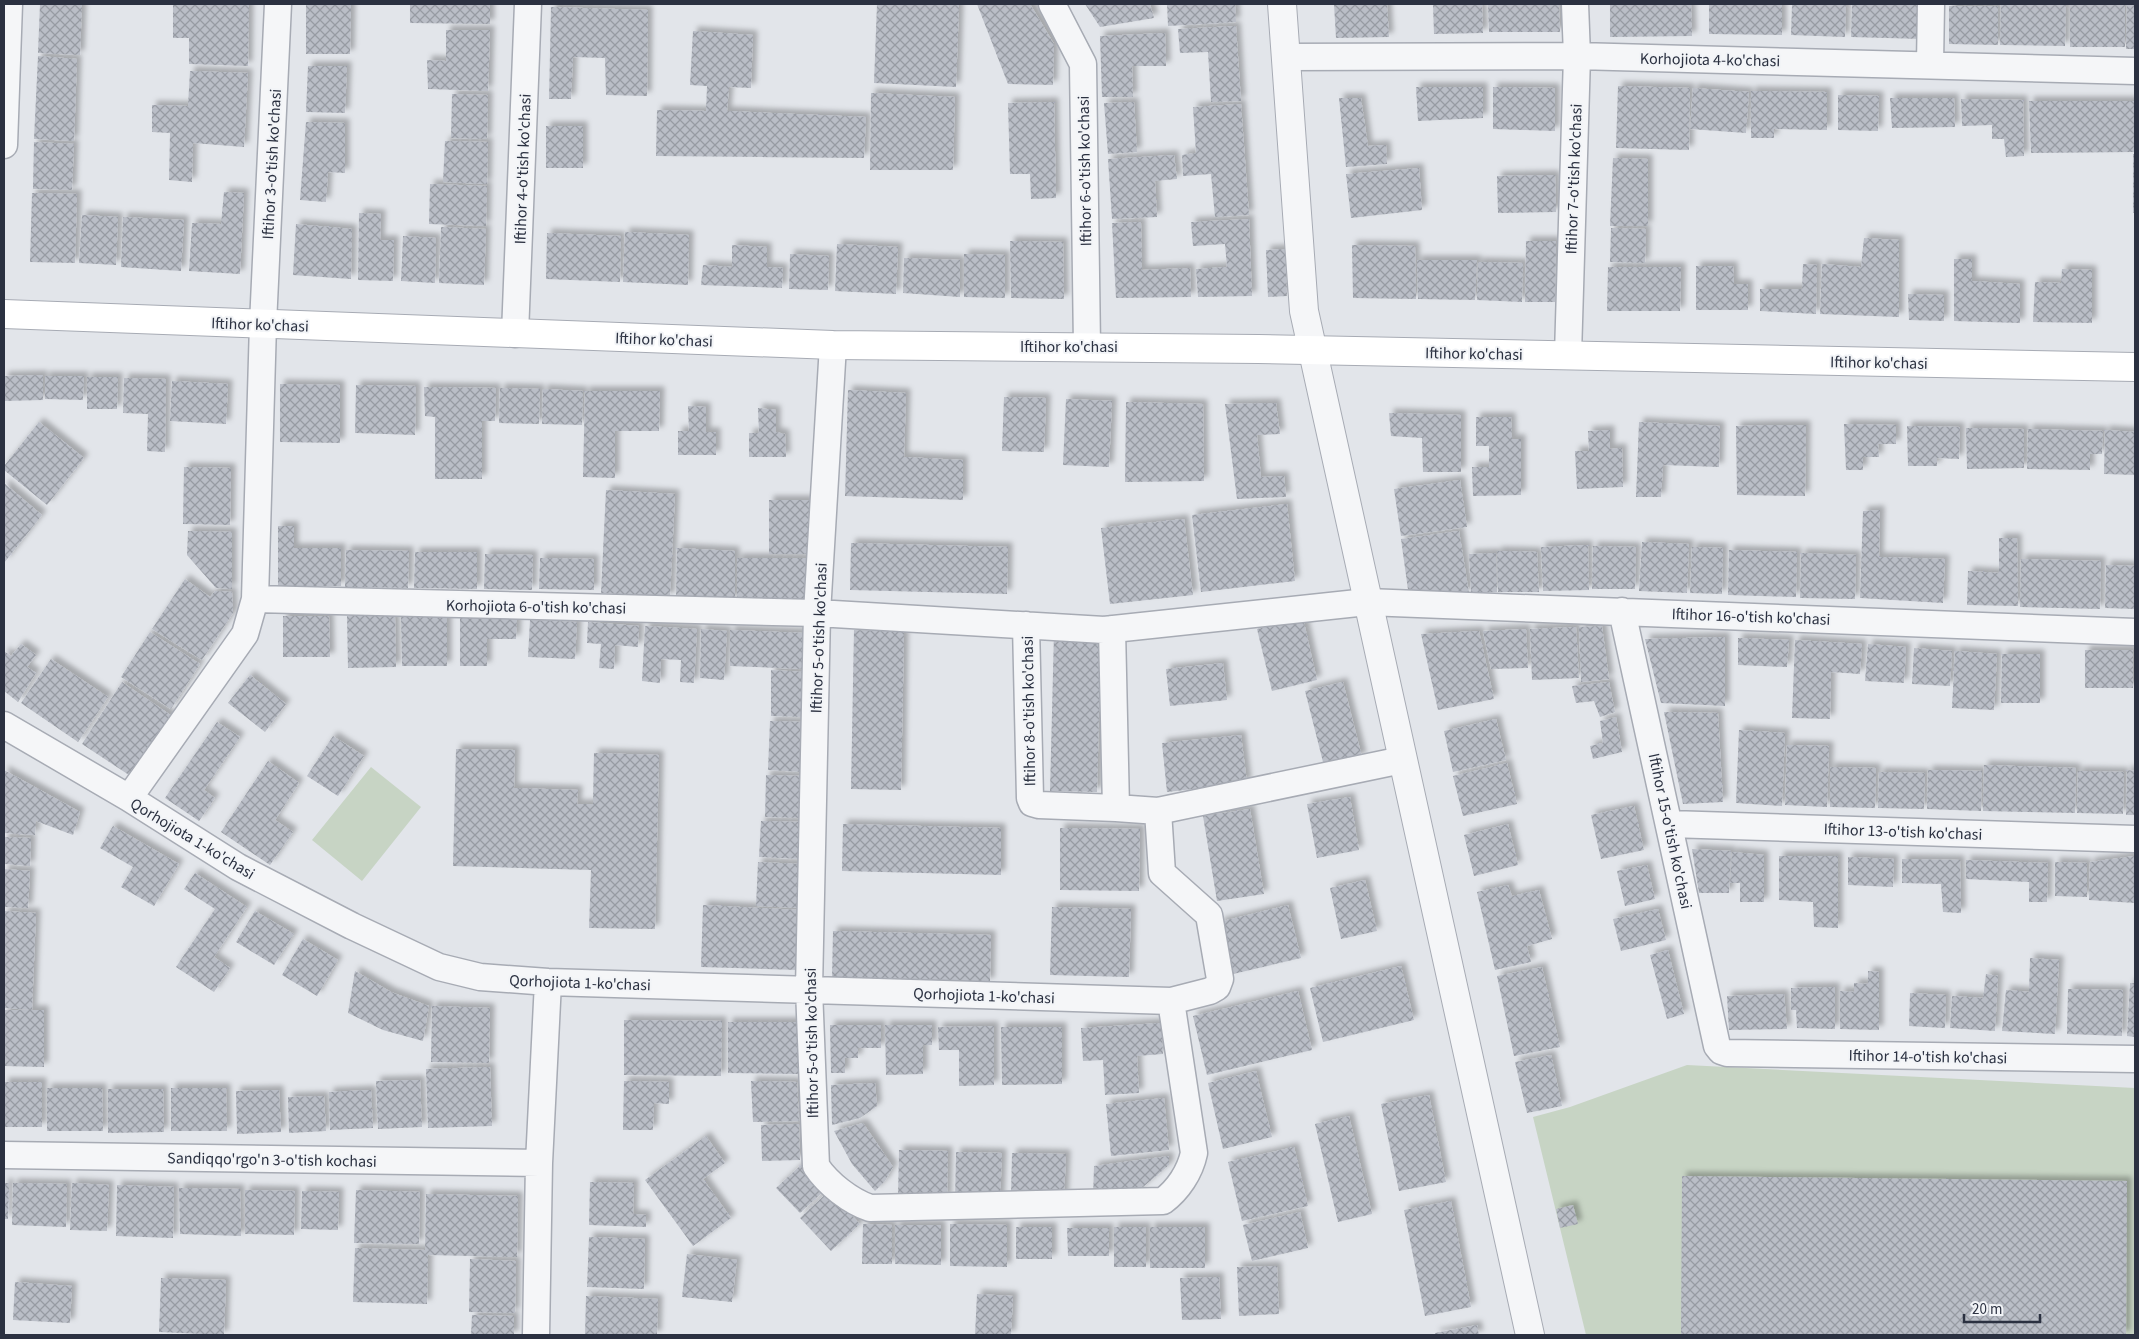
<svg xmlns="http://www.w3.org/2000/svg" width="2139" height="1339" viewBox="0 0 2139 1339" font-family="'Source Sans 3',sans-serif">
<style>
.garden{fill:#c7d4c4}
.building{fill:url(#building-cross-hatch);filter:url(#shadow)}
.lines{fill:none;stroke-linecap:round;stroke-linejoin:round}
.minor-casing{stroke:#a7abb4;stroke-width:29}
.tertiary-casing{stroke:#a7abb4;stroke-width:30}
.secondary-casing{stroke:#a7abb4;stroke-width:30}
.minor{stroke:#f5f6f8;stroke-width:26}
.tertiary{stroke:#f5f6f8;stroke-width:28}
.secondary{stroke:#fff;stroke-width:28}
.labels{text-anchor:middle;stroke-width:4;stroke-linejoin:round;paint-order:stroke}
.street-label{font-size:16px;fill:#2b3141;stroke:#f2f4f7}
</style>
<defs>
<pattern id="building-cross-hatch" width="8" height="8" patternUnits="userSpaceOnUse" patternTransform="scale(1.25)"><rect width="8" height="8" fill="#babec7"/><path d="M0 0l8 8M0 8l8-8" fill="none" stroke="#979ba3"/></pattern>
<filter id="shadow"><feDropShadow dx="4.5" dy="-4.5" stdDeviation="2.5" flood-color="#0004"/></filter>
</defs>
<rect width="100%" height="100%" fill="#e2e5ea"/>
<path class="garden" d="M371,767L421,807L362,881L312,840Z
M1687,1065L2135,1088V1335H1586L1533,1117L1570,1107Z"/>
<path class="building" d="M40,4H82L80,55L38,53Z
M173,4H249L248,66L189,64V38H173Z
M306,4H351L350,54H306Z
M410,4H490V24L410,23Z
M877,4L959,5L956,87L874,83Z
M977,4H1030L1054,44L1053,85L1008,84Z
M1085,4H1150L1154,18L1100,27Z
M1167,4H1235L1236,22L1168,26Z
M1334,4H1387L1389,37L1336,38Z
M1433,4H1482L1483,33L1434,34Z
M1488,4H1559L1560,32H1489Z
M1610,4H1691L1692,36L1610,37Z
M1709,4H1782V35L1709,34Z
M1792,4H1846L1845,37L1791,35Z
M1852,4H1923L1922,39L1851,37Z
M2001,4H2066L2065,46L2000,45Z
M2070,4H2125V47H2070Z
M2127,4H2135V49H2126Z
M1949,6H1998V45L1949,44Z
M551,7L648,10L647,96L606,95L605,58L573,57L571,99H549Z
M1236,26L1241,101L1211,102L1208,52L1180,53L1178,29Z
M446,30H490L488,91L428,89L427,60L446,61Z
M693,31L753,35L751,88L729,87L727,111L866,117L864,158L656,156L657,110L706,111L707,86L690,85Z
M1165,33L1166,66H1132L1133,97H1102L1100,36Z
M38,56L77,59L74,141L34,139Z
M308,66H347L345,113L306,112Z
M190,71L248,73L244,147L193,143L192,182L169,180L170,133L152,132V105L188,106Z
M1618,86L1690,88L1689,150L1616,148Z
M1416,87H1483V118L1418,121Z
M1493,87L1555,88V131L1493,129Z
M1693,88L1749,92L1746,133L1690,129Z
M1751,91L1827,92V130L1774,129V138H1751Z
M871,93L955,97L953,170H870Z
M452,94L488,95L487,139L451,138Z
M1838,95L1879,96L1878,131L1838,130Z
M1339,98H1361L1368,146L1386,145L1387,164L1346,167Z
M1890,98H1954L1955,127L1892,128Z
M1961,99L2023,100L2024,156L2006,157L2004,139H1992V125L1962,126Z
M2029,101H2135V152L2031,153Z
M1054,102L1056,198L1031,199L1030,174H1010L1008,103Z
M1134,102L1137,152L1108,154L1104,103Z
M1241,104L1249,215L1215,217L1211,174L1183,176L1182,155L1196,153L1193,107Z
M306,122L345,123V173L328,172L326,202L300,200Z
M546,126H583V168H546Z
M445,141L488,142L487,184L443,182Z
M34,142L74,144L72,190L33,189Z
M2133,154H2135V213H2133Z
M1174,155L1177,179L1155,181L1157,217L1112,219L1108,159Z
M1613,158L1648,159V226H1610Z
M1419,168L1422,210L1351,218L1346,174Z
M1555,175L1556,212L1498,213L1497,176Z
M430,184L487,186L486,226L429,224Z
M224,192L244,193L240,274L189,271L192,223L221,224Z
M32,193L77,194L75,263L30,262Z
M359,213L381,214L380,240H394L393,281L358,280Z
M82,215L118,217L116,265L79,263Z
M123,217L184,220L181,271L121,267Z
M1249,219L1252,296L1198,297L1196,269L1227,267L1225,244L1193,246L1191,222Z
M1141,222L1142,270L1190,268L1191,297L1116,298L1112,223Z
M296,224L352,229L351,279L293,275Z
M441,227L486,229L484,285L439,283Z
M1611,228L1646,229L1645,263L1610,262Z
M625,232L689,235L688,285L623,282Z
M547,233L621,236L620,282L546,279Z
M403,236L436,238L435,283L401,281Z
M1864,238L1899,240V317L1820,314L1822,264L1861,267Z
M1010,241L1063,242L1064,299L1011,298Z
M1526,241H1556L1555,302H1525Z
M837,244L898,247L896,294L835,291Z
M732,245L767,247V267L783,268L782,288L701,285L703,265L732,267Z
M1352,245L1415,246L1416,299L1353,298Z
M1285,249L1287,296L1268,297L1266,250Z
M790,254L829,256L828,290L789,289Z
M964,254L1005,255V298L964,297Z
M904,258L960,260V297L903,293Z
M1954,259H1972V281L2020,284V323L1954,321Z
M1417,260H1477L1475,300L1418,299Z
M1478,262L1523,263L1522,302L1477,300Z
M1803,264L1817,265L1816,314L1760,311V289H1802Z
M1696,266H1733L1734,284H1748V310H1696Z
M1608,267H1681L1680,311H1607Z
M2062,269L2092,270V323L2033,322L2035,282L2061,283Z
M1908,294L1944,295V321L1909,320Z
M43,375V400L4,401V376Z
M45,376H84L83,400L45,399Z
M87,377H118L117,409H87Z
M124,378L166,379L165,452L147,451L148,414L123,413Z
M172,381L228,384L226,424L170,421Z
M280,384L340,385V443L280,442Z
M356,385L416,386L415,435L355,433Z
M424,387L496,388L495,421H482V479H435V417L425,416Z
M500,388L540,389L539,424L499,423Z
M543,389L583,391L582,425L542,424Z
M848,390L906,393L904,457L963,460V500L845,496Z
M585,391H660L659,431H615V478L583,477Z
M1004,397L1046,398L1044,452L1002,451Z
M1066,399L1112,401L1109,467L1063,465Z
M1126,402L1203,404L1204,481L1125,482Z
M1276,403L1280,434L1257,435L1261,477L1284,476L1286,497L1237,499L1225,404Z
M688,406L706,407V432H716V455H678V431H689Z
M758,408L776,410V432L785,434L786,457H749V433H759Z
M1389,413L1461,415V472H1423L1422,438L1391,436Z
M1476,417H1511L1512,439H1521V495L1473,496L1472,467H1489V446H1476Z
M39,422L84,458L47,505L4,470V466Z
M1639,422L1720,426L1719,467L1663,465L1661,497H1636Z
M1844,424L1896,425V444H1878L1879,457H1863V470H1846Z
M1769,425H1806L1805,496L1737,495L1736,426Z
M1907,426L1960,427L1959,459L1937,458V466H1908Z
M1966,428L2024,429V468L1967,469Z
M2028,429L2103,431L2102,454H2090V470L2027,469Z
M1610,430V449L1622,448L1623,487L1577,489L1575,451H1589L1588,431Z
M2105,430L2135,432V475L2104,474Z
M184,467L231,468L230,525L183,524Z
M1460,480L1467,527L1401,536L1394,489Z
M4,483L42,515L4,563Z
M606,490L675,494L670,597L601,593Z
M769,500H809V554H769Z
M1287,504L1295,581L1201,592L1192,515Z
M1880,510L1879,557L1945,559L1943,603L1860,598L1863,511Z
M1184,519L1193,595L1110,604L1101,528Z
M278,526H294V548H341V586H278Z
M188,531L232,532V589L216,588L187,555Z
M1459,531L1469,593L1409,597L1401,539Z
M1999,538H2017L2018,606L1967,605L1968,571L1999,573Z
M1642,542L1689,544L1687,593L1639,591Z
M851,543L1008,547L1007,594L850,590Z
M1588,545L1589,590L1543,591L1541,547Z
M1593,546L1636,547L1635,589H1592Z
M1692,547L1723,548L1722,594L1690,593Z
M677,548L735,551V600L676,597Z
M346,550L409,551L408,588L345,587Z
M1729,550L1797,552L1796,597L1728,595Z
M1497,551L1537,552L1539,592H1498Z
M415,552H477V589L414,588Z
M1496,553L1497,592L1471,593L1469,554Z
M1801,553L1856,555L1855,599L1800,598Z
M485,554L533,555L532,590L484,589Z
M540,558L594,559V590L539,589Z
M737,558H809V600H737Z
M2021,559L2101,561L2100,609L2020,607Z
M2106,565L2135,566V609L2105,608Z
M185,579L210,597L215,591L232,592L233,613L202,660L152,629Z
M283,616H329L330,657H283Z
M347,616H395L396,667L348,668Z
M401,616H447V666H402Z
M460,618L517,619L516,639H487V666H460Z
M1303,618L1317,680L1272,691L1257,629Z
M530,620L577,622L575,659L528,657Z
M588,622L639,626L638,647L615,645L614,669L599,668L601,644L587,643Z
M645,626L697,629L694,683L680,682L681,660L661,659L660,683L642,681Z
M1602,626L1609,679L1581,682L1579,627Z
M1576,627L1579,678L1532,680L1530,629Z
M701,629L727,631L724,680L700,678Z
M1526,629L1528,668L1491,669L1483,631Z
M730,630L805,633L804,669L730,666Z
M854,630L904,632L901,790L851,789Z
M1479,631L1494,699L1438,710L1421,634Z
M150,632L200,664L171,709L121,677Z
M1054,633L1101,634L1097,792L1050,791Z
M1725,637V706L1661,703L1645,639Z
M1738,638L1789,640L1787,667L1738,665Z
M1795,640L1862,644L1860,674L1831,672L1830,719L1792,718Z
M21,644L36,655L27,667L36,673L18,702L4,691V651L11,656Z
M1868,644L1906,647L1904,683L1865,681Z
M1914,648L1952,651L1950,686L1912,684Z
M2085,650H2133V688H2085Z
M1955,651L1997,654L1994,710L1952,708Z
M2002,654H2040V703H2001Z
M51,659L108,697L78,742L21,703Z
M1223,663L1227,700L1170,706L1166,669Z
M771,670L805,672V717L771,716Z
M250,675L286,704L265,732L228,703Z
M122,682L172,716L132,777L82,744Z
M1343,682L1362,757L1324,766L1305,691Z
M1609,682L1615,712L1600,717L1594,701L1576,703L1572,686Z
M1664,712L1718,713L1723,802L1683,804Z
M1616,717L1622,752L1593,759L1590,746L1603,743L1600,721Z
M1496,719L1506,760L1453,772L1444,731Z
M770,721L805,722L803,772L768,770Z
M217,722L240,737L204,790L215,798L199,821L165,798Z
M1739,730L1785,733L1782,806L1736,803Z
M1241,735L1247,783L1167,792L1162,743Z
M333,736L364,756L338,796L307,776Z
M1787,745L1829,746L1827,807L1785,805Z
M456,749L515,750L514,788L578,790L577,804H593L594,753L659,755L655,929L589,928L591,870L453,866Z
M268,761L299,783L275,820L293,832L270,865L221,832Z
M1507,763L1517,804L1463,816L1453,776Z
M1984,765L2076,768L2075,813L1983,811Z
M1830,767L1876,768L1875,808L1830,807Z
M4,770L80,812L73,835L36,821L35,835L4,833Z
M1928,770L1982,771L1981,811L1927,809Z
M2127,770L2135,771V815H2126Z
M2078,771L2124,772L2123,814L2077,813Z
M1879,772L1925,773L1924,809L1878,808Z
M766,775L804,776L802,818L765,817Z
M1350,797L1359,850L1317,858L1307,804Z
M1634,806L1644,850L1601,859L1591,815Z
M1250,809L1264,894L1217,901L1203,816Z
M761,821L802,822L801,859L759,857Z
M843,824L1001,828V875L842,871Z
M1508,824L1518,865L1474,876L1464,835Z
M113,826L179,864L154,906L121,887L133,867L100,848Z
M1060,828L1140,829L1139,891L1060,890Z
M4,837L31,838L30,866L4,864Z
M1692,849L1731,851L1729,893H1699Z
M1732,852L1764,855V902H1740V883H1730Z
M1779,856H1838V928L1814,927L1813,902L1779,900Z
M2135,856V903L2089,900L2090,862Z
M1848,857L1894,859L1893,887L1848,885Z
M1902,859L1960,860L1961,913L1943,912L1941,884L1902,883Z
M1966,860L2048,863L2047,902H2029V882L1966,879Z
M758,862L802,864L800,908L756,906Z
M2055,862L2087,863V897L2055,896Z
M1647,865L1655,899L1625,906L1617,871Z
M4,869L30,871L28,908L4,907Z
M195,873L247,907L214,957L230,968L214,992L176,967L215,909L184,889Z
M1365,880L1377,931L1341,939L1330,888Z
M1508,885L1512,896L1539,890L1552,939L1527,946L1531,962L1495,970L1477,892Z
M703,905L800,910L798,970L701,967Z
M1288,905L1301,958L1233,974L1219,922Z
M1052,907L1131,909L1129,977L1050,975Z
M1658,909L1666,940L1621,951L1613,919Z
M4,911L36,913L32,1010L4,1008Z
M255,911L294,934L274,965L236,942Z
M833,931L991,935L990,982L832,978Z
M303,939L338,960L317,996L282,975Z
M1668,950L1684,1014L1667,1019L1650,955Z
M2030,958L2059,960L2055,1034L2002,1031L2006,990L2029,992Z
M1401,966L1414,1020L1323,1042L1310,988Z
M1542,967L1560,1047L1514,1056L1497,976Z
M355,971L391,992L429,1006L423,1041L383,1030L348,1013Z
M1868,971L1879,972V1030L1840,1029V991L1854,992V983L1868,984Z
M1986,974L1998,976L1995,1031L1950,1028L1952,996L1983,998Z
M2130,983H2135V1037L2127,1036Z
M1835,987V1029L1797,1028L1796,1010H1791V988Z
M2068,989L2123,990L2122,1036L2067,1034Z
M1298,991L1312,1050L1207,1075L1193,1016Z
M1910,993L1946,995L1945,1028L1909,1026Z
M1784,994L1787,1029L1729,1030L1727,996Z
M432,1006L490,1008L489,1063L431,1062Z
M4,1010H44V1067L4,1066Z
M624,1020L722,1021L721,1076L624,1075Z
M728,1022H799V1074L728,1073Z
M1161,1023L1163,1054L1137,1056L1139,1093L1105,1095L1103,1060L1083,1061L1081,1028Z
M830,1025H881V1048H858V1058H845V1073H831Z
M885,1025H932V1045H923V1074L886,1075Z
M994,1026V1085L959,1086V1050H939L938,1027Z
M1001,1027H1062V1084L1002,1085Z
M1551,1055L1562,1106L1527,1113L1515,1062Z
M490,1067L492,1126L428,1128L426,1069Z
M1256,1071L1272,1137L1223,1149L1208,1083Z
M420,1080L422,1127L378,1129L376,1081Z
M624,1081L669,1082V1104L654,1103L653,1130H623Z
M751,1081L797,1082L799,1121L753,1122Z
M4,1082H42V1127H4Z
M875,1083L877,1106L860,1118L832,1125L831,1085Z
M47,1088H102L103,1131H47Z
M171,1088H226L227,1131H171Z
M108,1089H163L164,1132L108,1133Z
M279,1090L281,1132L237,1134L236,1091Z
M371,1090L373,1128L330,1130L329,1092Z
M1429,1095L1446,1182L1399,1191L1381,1104Z
M324,1096L326,1131L289,1133L288,1097Z
M1164,1098L1169,1150L1111,1156L1106,1104Z
M1349,1116L1372,1214L1338,1222L1315,1124Z
M863,1123L893,1167L885,1181L875,1191L852,1164L834,1131Z
M799,1124L800,1160L762,1161L761,1125Z
M706,1136L725,1163L703,1179L731,1218L693,1246L645,1180Z
M1294,1147L1308,1206L1242,1221L1228,1162Z
M899,1150L948,1151L947,1199L898,1198Z
M956,1152L1002,1153L1000,1201L955,1200Z
M1012,1153L1066,1154L1064,1198L1011,1196Z
M1169,1156V1165L1130,1198L1093,1199L1094,1166Z
M802,1164L826,1189L800,1213L776,1188Z
M1682,1176L2127,1181L2126,1335H1681Z
M590,1182L634,1183L633,1214L646,1215V1227L589,1225Z
M4,1183H9L8,1219H4Z
M13,1183L67,1184L66,1227L12,1225Z
M72,1183L109,1185L107,1231L70,1230Z
M117,1185L174,1187L173,1238L116,1236Z
M179,1188L240,1189L241,1236L180,1234Z
M245,1190L295,1191L294,1235L245,1234Z
M356,1190L420,1192L419,1244L354,1243Z
M302,1191L339,1192L338,1230L301,1229Z
M829,1191L860,1224L831,1251L800,1218Z
M426,1194L518,1196L517,1257L428,1255L427,1304L353,1302L355,1248L425,1250Z
M1451,1201L1471,1307L1425,1316L1404,1210Z
M1573,1205L1578,1224L1560,1228L1556,1209Z
M1300,1212L1308,1248L1252,1261L1243,1225Z
M863,1224L892,1225V1264H862Z
M950,1224L1007,1225V1267L950,1266Z
M895,1225H941V1265L895,1264Z
M1016,1227H1052V1259H1016Z
M1114,1227H1146V1267H1114Z
M1150,1227H1205V1268H1150Z
M1067,1228H1109V1256H1068Z
M589,1237L645,1239L644,1289L587,1287Z
M687,1254L737,1260L732,1302L682,1297Z
M470,1259L516,1261L515,1313L469,1312Z
M1277,1266L1279,1314L1239,1316L1237,1267Z
M1219,1277L1221,1319L1182,1320L1180,1278Z
M161,1278L226,1280L224,1335L159,1332Z
M15,1282L72,1286L70,1323L13,1320Z
M977,1294L1013,1296L1011,1335H975Z
M586,1296L658,1299L657,1335H585Z
M472,1315L514,1316V1335H471Z
M1477,1325L1479,1335H1435V1333Z"/>
<g class="lines">
<g class="minor-casing">
<path id="minor" d="M1052,4L1083,64L1087,346
M1286,57L1577,56L2135,71
M1930,64L1931,4
M4,145L9,4
M515,334L528,4
M833,345L817,613L809,989L816,1166C828,1184 850,1201 870,1208L1163,1201C1178,1190 1190,1172 1194,1153L1171,1001
M1568,355L1577,56L1575,4
M255,599L817,613L1104,630L1367,602L2135,632
M1622,611L1717,1046L1721,1051L1727,1053L2135,1059
M1026,625L1030,798L1032,803L1039,805L1116,808L1112,629
M4,725L129,798L238,867L352,926L439,967L480,977L548,982L1171,1001L1210,991L1217,987L1220,979L1209,915L1162,873L1158,811L1116,808
M129,798L245,634L255,599L263,324L278,4
M1158,811L1402,760
M1670,824L2135,839
M4,1155L539,1163
M536,1335L539,1163L548,982"/>
</g>
<g class="tertiary-casing">
<path id="tertiary" d="M1282,4L1304,311L1530,1335"/>
</g>
<g class="secondary-casing">
<path id="secondary" d="M4,314L833,345L1258,349L2135,367"/>
</g>
<use href="#minor" class="minor"/>
<use href="#tertiary" class="tertiary"/>
<use href="#secondary" class="secondary"/>
</g>
<g class="labels">
<g class="street-label">
<text transform="translate(1710 59) rotate(1)" y="6">Korhojiota 4-ko'chasi</text>
<text transform="translate(271 164) rotate(-87)" y="6">Iftihor 3-o'tish ko'chasi</text>
<text transform="translate(522 169) rotate(-88)" y="6">Iftihor 4-o'tish ko'chasi</text>
<text transform="translate(1084 171) rotate(-91)" y="6">Iftihor 6-o'tish ko'chasi</text>
<text transform="translate(1573 179) rotate(-88)" y="6">Iftihor 7-o'tish ko'chasi</text>
<text transform="translate(260 324) rotate(2)" y="6">Iftihor ko'chasi</text>
<text transform="translate(664 339) rotate(2)" y="6">Iftihor ko'chasi</text>
<text x="1069" y="352">Iftihor ko'chasi</text>
<text transform="translate(1474 353) rotate(1)" y="6">Iftihor ko'chasi</text>
<text transform="translate(1879 362) rotate(1)" y="6">Iftihor ko'chasi</text>
<text transform="translate(536 606) rotate(1)" y="6">Korhojiota 6-o'tish ko'chasi</text>
<text transform="translate(1751 616) rotate(2)" y="6">Iftihor 16-o'tish ko'chasi</text>
<text transform="translate(818 638) rotate(-88)" y="6">Iftihor 5-o'tish ko'chasi</text>
<text transform="translate(1028 711) rotate(-91)" y="6">Iftihor 8-o'tish ko'chasi</text>
<text transform="translate(1671 831) rotate(78)" y="6">Iftihor 15-o'tish ko'chasi</text>
<text transform="translate(1903 831) rotate(2)" y="6">Iftihor 13-o'tish ko'chasi</text>
<text transform="translate(193 838) rotate(31)" y="6">Qorhojiota 1-ko'chasi</text>
<text transform="translate(580 982) rotate(2)" y="6">Qorhojiota 1-ko'chasi</text>
<text transform="translate(984 995) rotate(2)" y="6">Qorhojiota 1-ko'chasi</text>
<text transform="translate(811 1043) rotate(-91)" y="6">Iftihor 5-o'tish ko'chasi</text>
<text transform="translate(1928 1056) rotate(1)" y="6">Iftihor 14-o'tish ko'chasi</text>
<text transform="translate(272 1159) rotate(1)" y="6">Sandiqqo'rgo'n 3-o'tish kochasi</text>
</g>
</g>
<rect width="2139" height="1339" fill="none" stroke="#2b3141" stroke-width="10"/>
<path d="M1964 1314v8h76v-8" fill="none" stroke="#2b3141" stroke-width="2.5"/>
<text x="1972" y="1314" font-size="15" fill="#2b3141" stroke="#f2f4f7" stroke-width="4" paint-order="stroke">20 m</text>
</svg>
